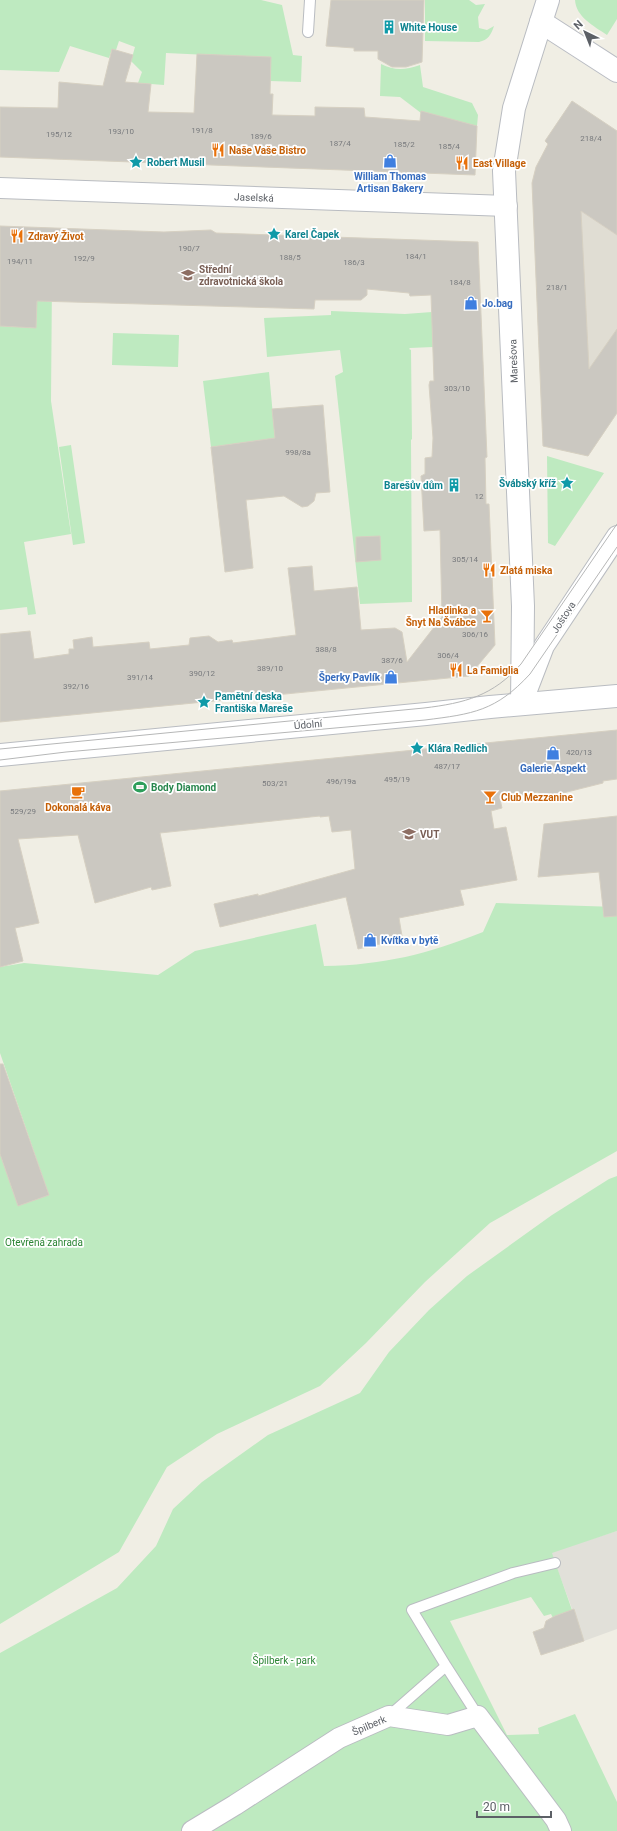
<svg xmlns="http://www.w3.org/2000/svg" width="617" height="1831" viewBox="0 0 617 1831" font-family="Roboto,sans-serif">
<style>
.industrial{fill:#e1e0d9}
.education{fill:#e0ddd3}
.green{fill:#beeac0}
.building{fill:#cbc8c1;stroke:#d6d0c2}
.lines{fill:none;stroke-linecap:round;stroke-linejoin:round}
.service-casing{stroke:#b9bcc1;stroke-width:12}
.minor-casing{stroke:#b9bcc1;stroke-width:22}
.tertiary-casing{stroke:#b9bcc1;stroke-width:24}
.secondary-casing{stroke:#babdc4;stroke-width:24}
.service{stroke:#fff;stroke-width:10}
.minor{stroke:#fff;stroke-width:20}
.tertiary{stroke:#fff;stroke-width:22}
.secondary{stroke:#fff;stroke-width:22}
.tram{stroke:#b6b7b7;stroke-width:1}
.labels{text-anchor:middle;stroke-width:3.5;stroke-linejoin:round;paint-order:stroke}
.number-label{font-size:8px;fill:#787a7d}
.culture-label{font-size:10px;font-weight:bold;fill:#0d838f;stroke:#fff;text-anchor:start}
.food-label{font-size:10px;font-weight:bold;fill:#c56008;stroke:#fff;text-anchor:start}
.shop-label{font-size:10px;font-weight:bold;fill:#366cbe;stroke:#fff}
.street-label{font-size:10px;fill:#5c6066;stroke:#fff}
.education-label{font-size:10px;font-weight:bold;fill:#785e54;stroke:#fff;text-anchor:start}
.leisure-label{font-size:10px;font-weight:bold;fill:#27864d;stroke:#fff;text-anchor:start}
.park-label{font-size:10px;fill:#2c8535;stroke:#fff}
</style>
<rect width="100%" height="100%" fill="#f0eee4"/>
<path class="industrial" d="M617,1531V1629L584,1641L551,1552Z"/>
<path class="education" d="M572,101L617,131V413L588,456L543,446L532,183L536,167L548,144L545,141Z"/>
<path class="green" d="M0,0H261L282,5L293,55L302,56L301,82L270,81L271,58L166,53L164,85L138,83L142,72L131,61L135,47L119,41L116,50L112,49L109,58L70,46L59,72L0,70Z
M425,0H469L476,5L485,4L478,17L479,28L487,30L494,26C491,35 488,40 479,42L425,41Z
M575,0H617V19L607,35C594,26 576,17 575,0Z
M381,64C395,71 405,70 420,65L423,87L472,103L478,115L477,126L421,113L400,97L380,96Z
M52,278L51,401L71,534L24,542L36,614L28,615L27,607L0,610V326L36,328L37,291Z
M331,311L405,314L432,312L433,347L410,348L409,349L411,350L412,439L411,440L412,602L360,604L335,376L343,372L340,350L267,357L264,318L331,315Z
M113,333L179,335L178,367L112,365Z
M269,372L275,438L211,447L203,381Z
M71,445L85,543L73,545L59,447Z
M547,456L604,473L555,546L548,543Z
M496,903L617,907V1151L490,1223L425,1282L366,1343L320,1386L217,1434L167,1467L119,1552L0,1624V1154L18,1206L49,1195L0,1053V967L24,963L158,975L195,951L316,924L324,966C385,965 427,954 483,932Z
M617,1176V1531L552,1553L572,1610L555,1616L553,1618L551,1614L544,1616L531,1597L450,1621L507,1735L539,1734L538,1728L575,1714L617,1802V1831H0V1653L117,1588L156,1546L173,1509L202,1482L268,1435L360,1393L389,1352L429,1310L467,1276L552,1215L609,1179Z"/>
<path class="building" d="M331,0H424L422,62L406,67H392L378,59V51H354V48L326,46Z
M112,49L133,55L125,82L151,84L148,112L194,113L197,54L271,57L270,94H273L272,115L315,116V107L364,108L365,117L420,121L421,111L477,126L475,175L0,157V107L58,108L59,82L103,86Z
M572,101L617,131V235L581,211L589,369L617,329V413L588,456L543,446L532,183L536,167L548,144L545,141Z
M0,226L164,232L211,230L216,233L478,242L487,457L485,458L486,504H489L495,645L469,676L0,722V634L30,631L34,659L69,654V649H74L73,640L92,637L93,647L149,642L150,649L189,645L190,638L209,636L218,642L232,640L233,643L296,635L288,568L312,566L314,591L357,587L361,630L395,628L402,632L407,662L442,617L440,530L424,531L421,476L425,474V458L432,457L433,438L429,385L430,381H434L431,295L410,296L409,293L367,289V295L361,300H315L314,309L37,301L36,328L0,326Z
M323,405L330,492L316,493L314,501L308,506L302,507L284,496L246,500L253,568L225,572L211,447L275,438L272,409Z
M380,536L381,560L356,562V537Z
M617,730V779L603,781V783L539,799L538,792L500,799L502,808L491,811L494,829L506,827L517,880L460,890L464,905L399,918L402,936L393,937V941L358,949L346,897L220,927L214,904L258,894V896L355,869L351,830L332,832L329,816L320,817V816L160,833L171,886L152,890L151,887L95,903L78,835L18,839L39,923L15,928L23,961L0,967V791Z
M617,816V916L604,917L599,872L538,877L544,824Z
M0,1064H3L49,1195L18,1206L0,1154Z
M574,1609L584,1641L541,1655L533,1632L544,1628L546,1621L555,1616Z"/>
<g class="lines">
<g class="service-casing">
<path id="service" d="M308,32L310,0
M446,1666L478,1716
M389,1716L446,1666L412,1610L513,1573L555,1563"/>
</g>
<g class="minor-casing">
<path id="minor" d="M0,188L507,206
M524,698L544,646L617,536
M192,1831L235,1805L339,1738L389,1716L448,1725L478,1716L556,1820L561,1831"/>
</g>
<g class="tertiary-casing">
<path id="tertiary" d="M522,704L523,606L504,171L514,108L541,22
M0,755L426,714L490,707L617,696"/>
</g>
<g class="secondary-casing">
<path id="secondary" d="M548,0L541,22L617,71"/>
</g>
<use href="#service" class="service"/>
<use href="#minor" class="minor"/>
<use href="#tertiary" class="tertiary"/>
<use href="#secondary" class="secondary"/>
<path class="tram" d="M0,749L424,708C465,703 493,696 521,664L617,524
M0,760L66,752L425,720C473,714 496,711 530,674L617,547"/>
</g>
<defs>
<g id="building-bare" transform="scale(1.08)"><path d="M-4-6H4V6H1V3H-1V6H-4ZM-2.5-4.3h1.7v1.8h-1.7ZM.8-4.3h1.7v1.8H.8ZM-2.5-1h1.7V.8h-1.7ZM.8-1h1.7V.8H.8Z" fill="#0f9aa8" stroke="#fff" stroke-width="2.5" paint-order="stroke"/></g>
<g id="restaurant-bare" transform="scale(1.08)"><path d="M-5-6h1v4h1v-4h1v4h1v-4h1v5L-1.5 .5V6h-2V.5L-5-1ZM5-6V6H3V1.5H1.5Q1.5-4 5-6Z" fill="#e8710a" stroke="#fff" stroke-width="2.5" paint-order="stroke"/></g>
<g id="shop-bare" transform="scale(1.08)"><path d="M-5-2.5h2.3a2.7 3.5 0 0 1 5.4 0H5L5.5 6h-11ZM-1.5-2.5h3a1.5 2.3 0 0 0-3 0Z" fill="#3f7fe0" stroke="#fff" stroke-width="2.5" paint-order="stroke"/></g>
<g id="sight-bare" transform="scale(1.08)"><path d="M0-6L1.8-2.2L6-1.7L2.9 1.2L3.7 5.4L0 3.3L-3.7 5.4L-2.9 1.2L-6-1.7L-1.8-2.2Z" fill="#0f9aa8" stroke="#fff" stroke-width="2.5" paint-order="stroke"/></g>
<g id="school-bare" transform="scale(1.08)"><path d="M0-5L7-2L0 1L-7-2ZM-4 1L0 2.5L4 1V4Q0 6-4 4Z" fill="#8d6e63" stroke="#fff" stroke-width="2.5" paint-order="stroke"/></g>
<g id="bar-bare" transform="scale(1.08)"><path d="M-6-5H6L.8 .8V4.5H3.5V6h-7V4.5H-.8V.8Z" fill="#e8710a" stroke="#fff" stroke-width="2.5" paint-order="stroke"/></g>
<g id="stadium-bare" transform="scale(1.08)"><path d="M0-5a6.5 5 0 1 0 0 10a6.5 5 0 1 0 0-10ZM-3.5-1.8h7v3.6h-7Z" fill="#2e9e5b" stroke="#fff" stroke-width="2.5" paint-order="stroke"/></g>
<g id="cafe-bare" transform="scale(1.08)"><path d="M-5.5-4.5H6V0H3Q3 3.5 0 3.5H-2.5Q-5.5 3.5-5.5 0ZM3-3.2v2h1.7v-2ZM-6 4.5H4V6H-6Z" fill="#e8710a" stroke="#fff" stroke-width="2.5" paint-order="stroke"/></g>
<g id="university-bare" transform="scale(1.08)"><path d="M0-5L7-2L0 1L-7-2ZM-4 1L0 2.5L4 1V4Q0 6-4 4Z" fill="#8d6e63" stroke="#fff" stroke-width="2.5" paint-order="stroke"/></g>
</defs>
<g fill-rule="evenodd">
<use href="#building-bare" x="389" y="27"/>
<use href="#restaurant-bare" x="218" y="150"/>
<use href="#shop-bare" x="390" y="161"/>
<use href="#sight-bare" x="136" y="162"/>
<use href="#restaurant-bare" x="462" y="163"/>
<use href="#sight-bare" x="274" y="234"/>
<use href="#restaurant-bare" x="17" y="236"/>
<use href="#school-bare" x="188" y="275"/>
<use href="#shop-bare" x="471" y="303"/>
<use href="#sight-bare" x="567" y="483"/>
<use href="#building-bare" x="454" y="485"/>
<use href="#restaurant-bare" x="489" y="570"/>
<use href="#bar-bare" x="487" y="616"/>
<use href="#restaurant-bare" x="456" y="670"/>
<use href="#shop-bare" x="391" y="677"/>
<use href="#sight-bare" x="204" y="702"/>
<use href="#sight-bare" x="417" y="748"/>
<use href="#shop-bare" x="553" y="753"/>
<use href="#stadium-bare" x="140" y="787"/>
<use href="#cafe-bare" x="78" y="792"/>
<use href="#bar-bare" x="490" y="797"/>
<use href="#university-bare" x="409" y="834"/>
<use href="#shop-bare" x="370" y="940"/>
</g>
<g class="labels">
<g class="number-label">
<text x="202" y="133">191/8</text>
<text x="121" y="134">193/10</text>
<text x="59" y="137">195/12</text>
<text x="261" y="139">189/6</text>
<text x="591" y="141">218/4</text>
<text x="340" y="146">187/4</text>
<text x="404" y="147">185/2</text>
<text x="449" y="149">185/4</text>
<text x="189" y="251">190/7</text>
<text x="416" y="259">184/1</text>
<text x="290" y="260">188/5</text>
<text x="84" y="261">192/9</text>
<text x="20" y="264">194/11</text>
<text x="354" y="265">186/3</text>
<text x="460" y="285">184/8</text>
<text x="557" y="290">218/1</text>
<text x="457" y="391">303/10</text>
<text x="298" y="455">998/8a</text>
<text x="479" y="499">12</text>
<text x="465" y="562">305/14</text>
<text x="475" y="637">306/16</text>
<text x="326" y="652">388/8</text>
<text x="448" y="658">306/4</text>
<text x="392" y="663">387/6</text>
<text x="270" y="671">389/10</text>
<text x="202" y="676">390/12</text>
<text x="140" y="680">391/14</text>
<text x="76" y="689">392/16</text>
<text x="579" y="755">420/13</text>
<text x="447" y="769">487/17</text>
<text x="397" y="782">495/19</text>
<text x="341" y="784">496/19a</text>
<text x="275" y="786">503/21</text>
<text x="23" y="814">529/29</text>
</g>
<g class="culture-label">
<text x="400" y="31">White House</text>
<text x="147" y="166">Robert Musil</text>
<text x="285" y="238">Karel Čapek</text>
<text x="556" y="487" text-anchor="end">Švábský kříž</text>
<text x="443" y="489" text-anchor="end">Barešův dům</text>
<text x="215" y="700">Pamětní deska<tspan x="215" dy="12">Františka Mareše</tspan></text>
<text x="428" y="752">Klára Redlich</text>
</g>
<g class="food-label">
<text x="229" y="154">Naše Vaše Bistro</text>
<text x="473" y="167">East Village</text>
<text x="28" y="240">Zdravý Život</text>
<text x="500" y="574">Zlatá miska</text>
<text x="476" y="614" text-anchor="end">Hladinka a<tspan x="476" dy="12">Šnyt Na Švábce</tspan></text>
<text x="467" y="674">La Famiglia</text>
<text x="501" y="801">Club Mezzanine</text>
<text x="78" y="811" text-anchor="middle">Dokonalá káva</text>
</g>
<g class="shop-label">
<text x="390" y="180">William Thomas<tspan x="390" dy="12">Artisan Bakery</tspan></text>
<text x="482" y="307" text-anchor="start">Jo.bag</text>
<text x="380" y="681" text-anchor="end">Šperky Pavlík</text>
<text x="553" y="772">Galerie Aspekt</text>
<text x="381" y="944" text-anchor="start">Kvítka v bytě</text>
</g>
<g class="street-label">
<text transform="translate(254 197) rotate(2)" y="4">Jaselská</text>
<text transform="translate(513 361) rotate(-92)" y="4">Marešova</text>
<text transform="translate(563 617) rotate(-57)" y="4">Joštova</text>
<text transform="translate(308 724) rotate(-5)" y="4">Údolní</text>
<text transform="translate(369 1725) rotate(-23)" y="4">Špilberk</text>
</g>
<g class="education-label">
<text x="199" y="273">Střední<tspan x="199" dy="12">zdravotnická škola</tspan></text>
<text x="420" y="838">VUT</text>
</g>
<g class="leisure-label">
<text x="151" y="791">Body Diamond</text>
</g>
<g class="park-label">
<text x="44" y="1246">Otevřená zahrada</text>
<text x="284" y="1664">Špilberk - park</text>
</g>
</g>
<g transform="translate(585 32) rotate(317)" stroke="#ffffff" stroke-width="3" paint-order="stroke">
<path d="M0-3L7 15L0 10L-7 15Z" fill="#5c6066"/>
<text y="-6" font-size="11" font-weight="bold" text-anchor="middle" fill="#5c6066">N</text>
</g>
<path d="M477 1811v6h74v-6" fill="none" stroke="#5c6066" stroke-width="2"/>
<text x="483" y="1811" font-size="12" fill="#5c6066" stroke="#ffffff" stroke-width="3" paint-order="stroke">20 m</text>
</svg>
